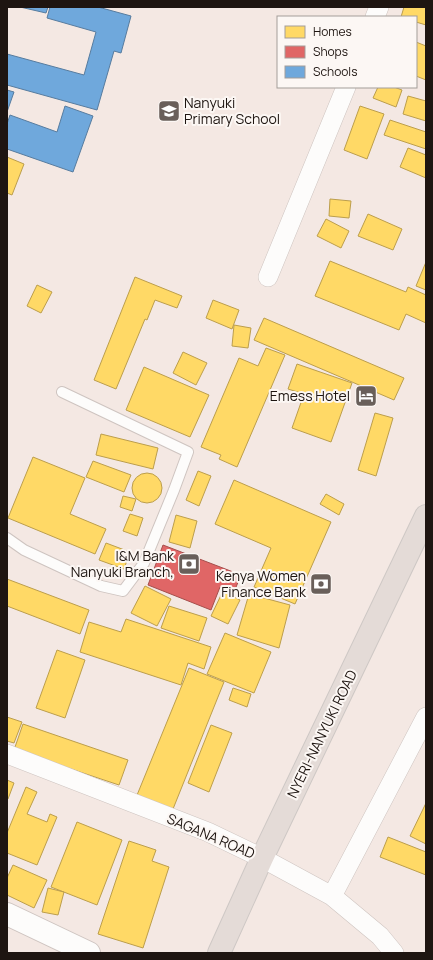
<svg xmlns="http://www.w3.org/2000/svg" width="433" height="960" viewBox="0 0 433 960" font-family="Manrope,sans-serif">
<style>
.homes{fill:#ffd966;stroke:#bc9e4c}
.shops{fill:#e06666;stroke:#a64e4c}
.schools{fill:#6fa8dc;stroke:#577c9f}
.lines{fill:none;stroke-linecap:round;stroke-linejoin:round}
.service-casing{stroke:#cec4c0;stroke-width:12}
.minor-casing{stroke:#cec4c0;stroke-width:20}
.tertiary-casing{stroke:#cec4c0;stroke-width:24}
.trunk-casing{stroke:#cec8c5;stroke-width:24}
.service{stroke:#fdfcfb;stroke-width:10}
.minor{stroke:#fdfcfb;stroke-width:19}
.tertiary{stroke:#fdfcfb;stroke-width:22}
.trunk{stroke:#e4dbd7;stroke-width:22}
.labels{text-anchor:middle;stroke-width:4;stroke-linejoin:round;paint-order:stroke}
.poi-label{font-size:14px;fill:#1e1511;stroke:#fcf7f4;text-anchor:end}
.street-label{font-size:14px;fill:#1e1511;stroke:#fcf7f4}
</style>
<rect width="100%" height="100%" fill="#f4e8e3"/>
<path class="homes" d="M404,7H426V25L416,22V17H401Z
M416,42L426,46V80L416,76Z
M378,87H394L402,90L396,107L373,98Z
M408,96L426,101V121L403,114Z
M360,106L384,114L367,159L344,150Z
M390,120L426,132V149L384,135Z
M408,148L426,155V178L400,167Z
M7,157L24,164L12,195L7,193Z
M330,199L351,201L349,218L329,216Z
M368,214L402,229L393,250L358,236Z
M326,219L349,231L341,248L317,236Z
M330,261L406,292L408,287L426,295V323L406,314L399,330L315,296Z
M426,262V290L416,286Z
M135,277L182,296L177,308L155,300L147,320L145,319L116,389L94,380Z
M37,285L52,292L41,313L27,306Z
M213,300L239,310L232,329L206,318Z
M264,318L404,378L394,400L254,340Z
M234,325L251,328L248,348L232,346Z
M266,348L285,355L237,467L219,459L221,455L201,447L239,358L258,366Z
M183,352L207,363L196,385L173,373Z
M297,364L352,383L331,442L292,428L304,394L288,389Z
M144,367L209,395L190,437L126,410Z
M375,413L393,418L376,476L358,470Z
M101,434L158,448L153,469L96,455Z
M33,457L85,478L70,514L106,529L95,554L8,518Z
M93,461L131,475L124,492L86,477Z
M198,471L211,476L199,506L186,500Z
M132 488a15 15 0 1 1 30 0a15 15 0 1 1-30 0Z
M234,480L331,522L295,604L254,587L271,548L215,524Z
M326,494L344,504L339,515L320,504Z
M123,496L136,499L132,511L120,507Z
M130,514L143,518L137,536L123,531Z
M176,515L197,521L190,548L169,542Z
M106,543L130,552L124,569L99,560Z
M7,579L89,610L80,634L7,606Z
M145,586L171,599L157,626L131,613Z
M223,591L240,600L228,624L211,616Z
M249,594L290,605L279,648L237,635Z
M169,606L207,618L199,641L161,628Z
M126,619L211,647L204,669L188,663L181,685L80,652L89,622L121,632Z
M225,633L271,652L254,693L207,674Z
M57,650L85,660L65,718L36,708Z
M189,668L224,682L171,814L135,800Z
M233,688L251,694L247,707L229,700Z
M7,717L22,722L14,743L7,741Z
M23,724L128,760L119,785L14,750Z
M211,725L232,733L209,792L188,783Z
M7,780L14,783L8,799L7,798Z
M26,787L37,792L27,814L47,822L50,814L57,817L37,865L7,853V833Z
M426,803V844L410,836Z
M77,822L122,840L97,905L51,887Z
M388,837L426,852V875L380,857Z
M129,841L156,850L152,861L169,867L143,948L98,934Z
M13,865L47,880L34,908L7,895V878Z
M48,888L64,892L58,915L42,912Z"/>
<path class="shops" d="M163,545L241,575L234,592L220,587L211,610L148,585Z"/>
<path class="schools" d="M20,7H48L46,13Z
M50,7H98L131,16L121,53L114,51L97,110L7,85V54L84,75L96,32L47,18Z
M7,90L14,92L7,112Z
M65,106L93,116L73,172L7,149V124L10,115L57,132Z"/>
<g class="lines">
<g class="service-casing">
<path id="service" d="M7,538L24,550L101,586L123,591L144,563L174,490L188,452L62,392"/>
</g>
<g class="minor-casing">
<path id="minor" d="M375,17L379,7
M268,277L346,87
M7,754L208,832L262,858L332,896L380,936L394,953
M332,896L426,717"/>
</g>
<g class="tertiary-casing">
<path id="tertiary" d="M7,914L89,953"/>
</g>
<g class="trunk-casing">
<path id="trunk" d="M219,953L262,858L426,516"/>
</g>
<use href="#service" class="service"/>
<use href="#minor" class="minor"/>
<use href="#tertiary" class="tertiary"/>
<use href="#trunk" class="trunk"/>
</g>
<defs>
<g id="school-square" transform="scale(1.15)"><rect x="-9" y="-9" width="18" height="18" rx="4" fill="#695f5a" stroke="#fcf7f4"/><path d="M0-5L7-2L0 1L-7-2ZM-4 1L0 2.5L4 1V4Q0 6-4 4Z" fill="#fff"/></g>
<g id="hotel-square" transform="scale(1.15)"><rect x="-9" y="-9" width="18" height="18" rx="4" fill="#695f5a" stroke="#fcf7f4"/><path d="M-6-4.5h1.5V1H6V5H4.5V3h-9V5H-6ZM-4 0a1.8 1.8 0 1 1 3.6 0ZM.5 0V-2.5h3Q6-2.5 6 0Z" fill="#fff"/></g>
<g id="bank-square" transform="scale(1.15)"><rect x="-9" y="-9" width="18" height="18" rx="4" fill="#695f5a" stroke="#fcf7f4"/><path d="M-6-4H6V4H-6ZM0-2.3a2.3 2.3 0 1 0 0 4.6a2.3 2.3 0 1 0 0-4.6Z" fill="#fff"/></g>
</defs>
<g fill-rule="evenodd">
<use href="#school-square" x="169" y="111"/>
<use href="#hotel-square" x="366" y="396"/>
<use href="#bank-square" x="189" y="564"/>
<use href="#bank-square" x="321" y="584"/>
</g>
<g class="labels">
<g class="poi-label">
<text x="184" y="108" text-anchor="start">Nanyuki<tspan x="184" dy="16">Primary School</tspan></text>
<text x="350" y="401">Emess Hotel</text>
<text x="174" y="561">I&amp;M Bank<tspan x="174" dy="16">Nanyuki Branch,</tspan></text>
<text x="306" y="581">Kenya Women<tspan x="306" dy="16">Finance Bank</tspan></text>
</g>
<g class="street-label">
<text transform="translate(322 734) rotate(-64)" y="5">NYERI-NANYUKI ROAD</text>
<text transform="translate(211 836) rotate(23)" y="5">SAGANA ROAD</text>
</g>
</g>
<rect width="433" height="960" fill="none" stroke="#1e1511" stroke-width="16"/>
<rect x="277" y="16" width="140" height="72" fill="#fcf7f4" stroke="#a39d99"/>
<rect x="285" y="26" width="20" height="12" fill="#ffd966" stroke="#a39d99"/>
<text x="313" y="36" font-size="12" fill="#1e1511">Homes</text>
<rect x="285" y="46" width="20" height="12" fill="#e06666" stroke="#a39d99"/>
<text x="313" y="56" font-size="12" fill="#1e1511">Shops</text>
<rect x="285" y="66" width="20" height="12" fill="#6fa8dc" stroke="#a39d99"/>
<text x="313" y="76" font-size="12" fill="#1e1511">Schools</text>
</svg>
